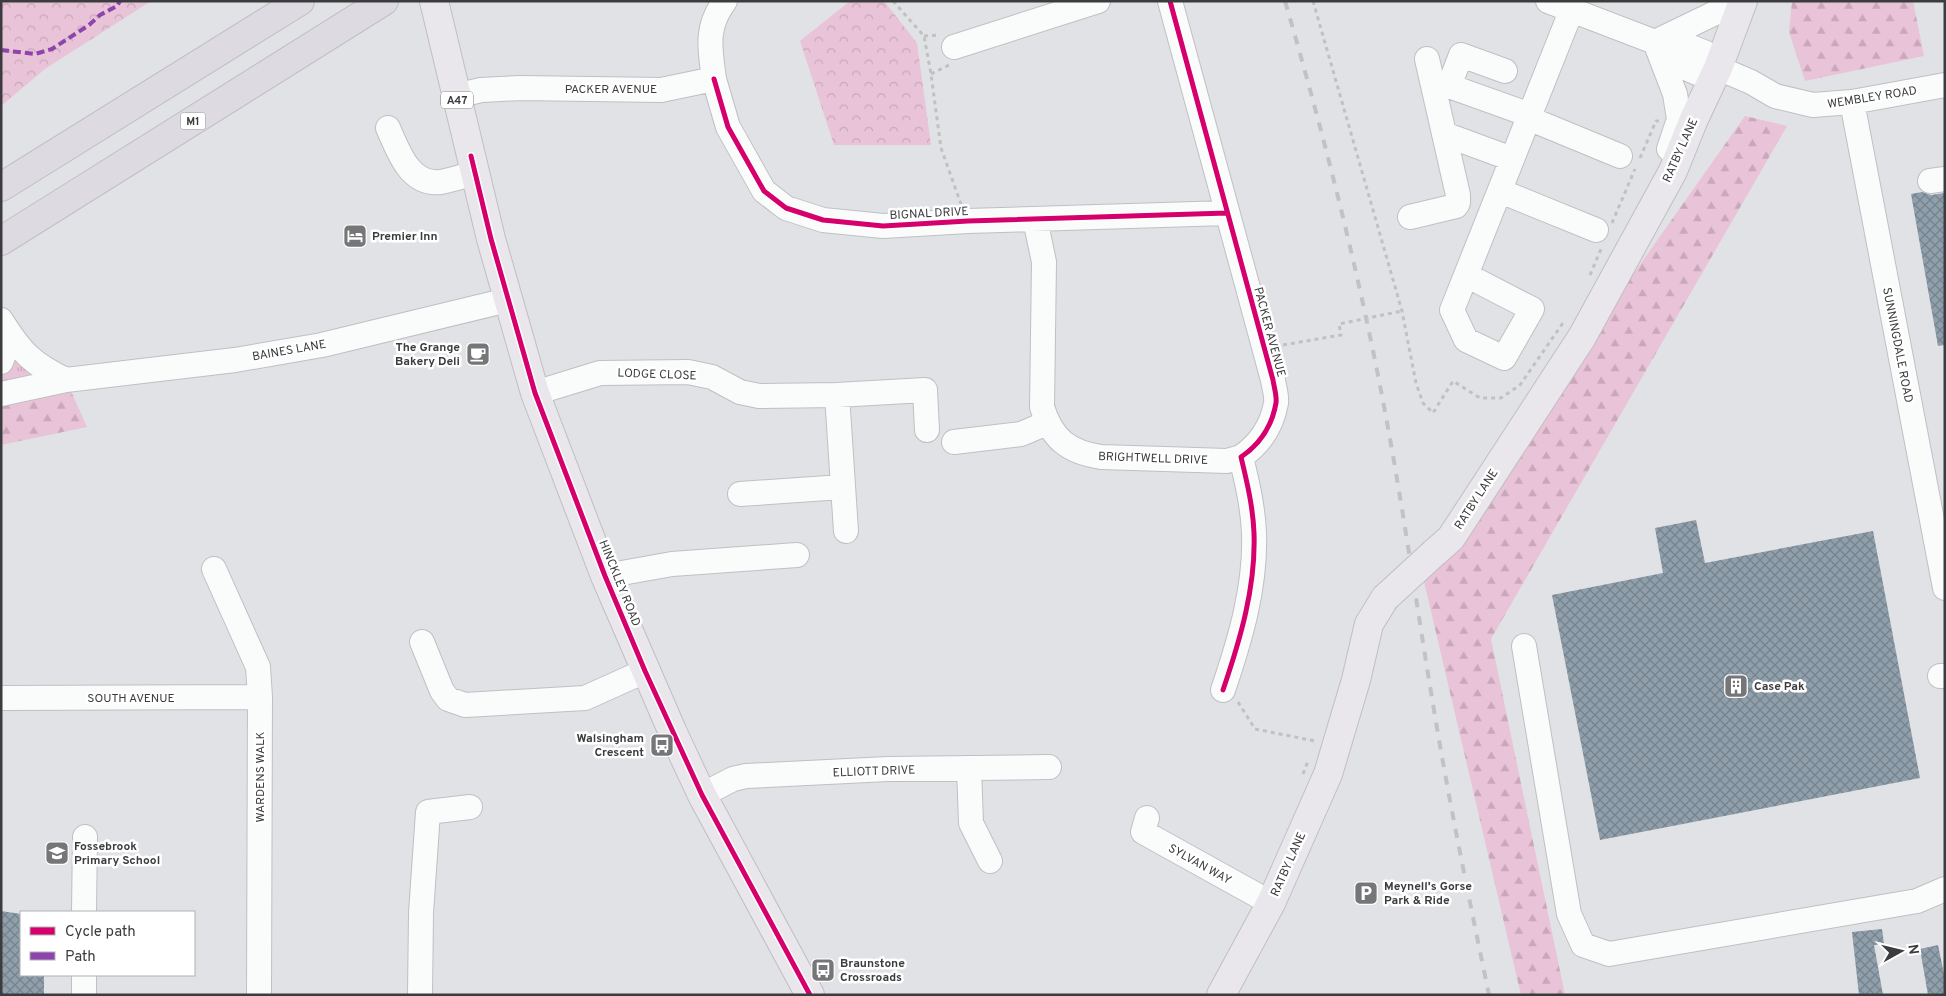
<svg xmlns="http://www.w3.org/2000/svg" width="1946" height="996" viewBox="0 0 1946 996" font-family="Overpass,sans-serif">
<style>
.grass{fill:url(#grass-tufts)}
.forest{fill:url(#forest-firs)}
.park{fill:url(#park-crowns)}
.building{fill:url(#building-cross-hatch)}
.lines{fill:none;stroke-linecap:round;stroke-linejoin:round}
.minor-casing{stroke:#c0c0c3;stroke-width:26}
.major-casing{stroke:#bfbfc1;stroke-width:30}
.highway-casing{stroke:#bfbfc1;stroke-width:30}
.path{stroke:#c1c1c2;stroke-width:3;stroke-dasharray:4 4;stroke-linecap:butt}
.minor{stroke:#fafbfb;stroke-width:24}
.major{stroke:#eae7ec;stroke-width:28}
.highway{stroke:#dedae2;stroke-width:28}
.rail{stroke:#c2c2c2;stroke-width:4;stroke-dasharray:9 9;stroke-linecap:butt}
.major-bridge-casing{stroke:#bfbfc1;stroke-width:30;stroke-linecap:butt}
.major-bridge{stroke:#eae7ec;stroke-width:28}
.quiet{stroke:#8e44ad;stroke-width:4;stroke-dasharray:8 4;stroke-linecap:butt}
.cycleway-casing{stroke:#fff;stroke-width:8}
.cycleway{stroke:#d6006c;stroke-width:5}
.labels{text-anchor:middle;stroke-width:5;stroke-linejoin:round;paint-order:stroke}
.shield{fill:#fff;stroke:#767679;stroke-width:1}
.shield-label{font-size:11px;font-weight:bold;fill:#3c3c3f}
.street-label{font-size:12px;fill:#3c3c3f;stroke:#fff}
.poi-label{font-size:12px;font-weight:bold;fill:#3c3c3f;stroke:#fff;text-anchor:start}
</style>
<defs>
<pattern id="grass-tufts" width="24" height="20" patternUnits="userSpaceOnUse" patternTransform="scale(1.25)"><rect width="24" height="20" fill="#e9c3d8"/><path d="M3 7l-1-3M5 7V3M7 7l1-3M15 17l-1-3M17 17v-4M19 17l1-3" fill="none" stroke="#c9a8ba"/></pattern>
<pattern id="forest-firs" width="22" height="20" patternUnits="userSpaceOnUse" patternTransform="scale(1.25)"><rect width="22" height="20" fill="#e9c3d8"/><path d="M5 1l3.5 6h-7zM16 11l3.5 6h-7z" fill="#c9a8ba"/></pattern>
<pattern id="park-crowns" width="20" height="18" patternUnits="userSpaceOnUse" patternTransform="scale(1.25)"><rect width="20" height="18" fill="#e9c3d8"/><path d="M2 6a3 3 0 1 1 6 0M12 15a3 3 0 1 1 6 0" fill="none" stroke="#c9a8ba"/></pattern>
<pattern id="building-cross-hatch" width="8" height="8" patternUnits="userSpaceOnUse" patternTransform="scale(1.25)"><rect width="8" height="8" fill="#8f9fab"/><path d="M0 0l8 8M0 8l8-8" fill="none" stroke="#76838d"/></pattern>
</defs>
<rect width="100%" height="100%" fill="#e1e2e5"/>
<path class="grass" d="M9,340L50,372L1,394V362Z"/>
<path class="forest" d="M1792,1H1913L1924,56L1805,81L1789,32Z
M1745,116L1787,126L1491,639L1565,995H1521L1422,573Z
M66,380L87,427L1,445V394Z"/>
<path class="park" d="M1,1H151L45,69L1,106Z
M850,1H884L917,43L931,145H834L800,41Z"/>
<path class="building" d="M1922,192L1931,195L1945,193V345L1938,346L1911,194Z
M1696,520L1705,563L1873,531L1920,778L1600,840L1552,595L1663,573L1655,528Z
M1,911L21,914V975H44V995H1Z
M1882,929L1884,944L1874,945L1883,995H1859L1852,932Z
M1938,945L1945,979V995H1928L1920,949Z"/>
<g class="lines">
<g class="minor-casing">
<path id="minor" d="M1170,1L1273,380C1274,387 1277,396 1276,403C1272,426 1260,444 1241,457C1247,482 1253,507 1254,533C1256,587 1240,640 1223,690
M1548,1L1655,42L1681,43L1706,53L1718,68
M1659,40L1715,13L1729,1
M1655,42L1675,94L1679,119L1669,149
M954,47L1098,1
M1659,47L1670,61L1697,73L1718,68
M1718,68L1751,82L1775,96L1813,105L1852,102L1945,85
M1505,71L1461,55L1449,86L1530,115
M714,79L728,127L764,191L786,208L823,220L883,226L968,221L1227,213
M456,96L481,90L520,88L661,90L714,79C710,49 705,27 725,1
M1852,102L1945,588
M1528,118L1620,156
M388,128C398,150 409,186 441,182C452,180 464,176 475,173
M1444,134L1512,159
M1930,181L1945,179
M1500,191L1596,230
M1410,217L1456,206L1458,203V195L1427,59
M1035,219L1044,262L1042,407C1052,439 1068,452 1101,457L1227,461L1241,457
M1466,275L1452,310L1466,340L1504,358L1532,309L1466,275L1572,9
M1,320C21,352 32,364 66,380
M1,362L11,336
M535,393L600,373L688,372L712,377L740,392L759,396L837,395L846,531
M1,394L66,380L235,360L322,345L508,300
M837,395L925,390L927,430
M954,442L1021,434L1047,423
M740,494L842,487
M214,569L258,667L260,697L259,995
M605,576L672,564L797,555
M422,642L442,691L448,699L465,705L585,698L645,671
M1524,646L1569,914L1583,945L1609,954L1917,901L1945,889
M1940,676H1945
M1,698L260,697
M969,768L971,823L990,861
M702,795L733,779L746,776L888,769L1049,767
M1147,818L1143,832L1271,903
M84,912L85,837
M84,995V975
M420,995L421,913L428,812L470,807"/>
</g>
<g class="major-casing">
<path id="major" d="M434,1L491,239L535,393L605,576L673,733L702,795L810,995
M1434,553L1451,538L1582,337L1673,171L1694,119L1718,68L1743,1
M1221,995L1271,903L1328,774L1356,680L1369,624L1385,598"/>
</g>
<g class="highway-casing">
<path id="highway" d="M1,187L300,1
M1,241L384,1"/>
</g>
<path class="path" d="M893,1L924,36L931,74L941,148L961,204
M1313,1L1402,311L1416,383L1423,403L1433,413L1453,381L1480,398H1501L1520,385L1565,320
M924,36L938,35
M931,74L949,65
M1640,158L1656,121H1659
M1612,223L1635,169
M1590,275L1601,249
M1283,345L1341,335L1339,324L1402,311
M1238,702L1255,729L1315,741L1314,744
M1303,774L1308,761"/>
<use href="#minor" class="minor"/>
<use href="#major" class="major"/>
<use href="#highway" class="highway"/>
<path class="rail" d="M1285,1C1325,139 1360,277 1386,417C1404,513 1417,609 1433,704C1449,802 1469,898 1489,995"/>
<g class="major-bridge-casing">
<path id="major-bridge" d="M1385,598L1434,553"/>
</g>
<use href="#major-bridge" class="major-bridge"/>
<path class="quiet" d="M1,50L35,54L52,49L89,25L100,15L117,6L120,1"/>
<g class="cycleway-casing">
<path id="cycleway" d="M1170,1L1273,380C1274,387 1277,396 1276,403C1272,426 1260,444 1241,457C1247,482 1253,507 1254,533C1256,587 1240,640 1223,690
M714,79L728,127L764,191L786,208L823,220L883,226L968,221L1227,213
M471,156L491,239L535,393L605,576L645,671L702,795L810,995"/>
</g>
<use href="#cycleway" class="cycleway"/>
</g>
<defs>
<g id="hotel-square" transform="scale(1.25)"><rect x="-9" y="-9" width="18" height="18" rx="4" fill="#767679" stroke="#fff"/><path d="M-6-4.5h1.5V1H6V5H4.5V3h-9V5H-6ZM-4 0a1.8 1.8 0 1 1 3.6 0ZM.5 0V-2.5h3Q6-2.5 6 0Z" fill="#fff"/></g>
<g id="cafe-square" transform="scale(1.25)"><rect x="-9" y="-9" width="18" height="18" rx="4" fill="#767679" stroke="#fff"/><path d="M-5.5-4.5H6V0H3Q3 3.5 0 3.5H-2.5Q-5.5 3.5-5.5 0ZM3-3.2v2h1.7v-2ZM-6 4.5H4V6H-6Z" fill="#fff"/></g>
<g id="building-square" transform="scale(1.25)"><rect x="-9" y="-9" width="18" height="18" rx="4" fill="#767679" stroke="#fff"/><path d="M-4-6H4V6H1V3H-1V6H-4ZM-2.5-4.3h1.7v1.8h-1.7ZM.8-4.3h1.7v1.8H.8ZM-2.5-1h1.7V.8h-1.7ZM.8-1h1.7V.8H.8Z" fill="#fff"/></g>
<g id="bus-square" transform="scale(1.25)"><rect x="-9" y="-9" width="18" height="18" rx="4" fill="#767679" stroke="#fff"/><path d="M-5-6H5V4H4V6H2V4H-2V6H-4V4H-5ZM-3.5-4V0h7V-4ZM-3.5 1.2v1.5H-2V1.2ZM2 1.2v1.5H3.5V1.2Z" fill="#fff"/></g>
<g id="school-square" transform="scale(1.25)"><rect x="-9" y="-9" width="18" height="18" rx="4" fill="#767679" stroke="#fff"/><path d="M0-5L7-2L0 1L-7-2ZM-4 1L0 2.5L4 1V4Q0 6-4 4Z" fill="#fff"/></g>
<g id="parking-square" transform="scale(1.25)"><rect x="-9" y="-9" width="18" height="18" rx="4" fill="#767679" stroke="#fff"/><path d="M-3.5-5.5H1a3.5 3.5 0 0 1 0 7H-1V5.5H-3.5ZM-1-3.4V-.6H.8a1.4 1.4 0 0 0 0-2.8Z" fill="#fff"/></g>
</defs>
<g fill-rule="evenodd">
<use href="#hotel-square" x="355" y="236"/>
<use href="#cafe-square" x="478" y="354"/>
<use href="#building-square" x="1736" y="686"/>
<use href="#bus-square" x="662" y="745"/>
<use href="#school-square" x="57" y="853"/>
<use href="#parking-square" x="1366" y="893"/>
<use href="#bus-square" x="823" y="970"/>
</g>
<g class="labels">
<g class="shield">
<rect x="441" y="91.5" width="32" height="17" rx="4"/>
<rect x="180.5" y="112.5" width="25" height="17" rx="4"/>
</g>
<g class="shield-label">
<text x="457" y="104">A47</text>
<text x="193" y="125">M1</text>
</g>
<g class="street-label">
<text x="611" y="93">PACKER AVENUE</text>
<text transform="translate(1872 97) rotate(-9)" y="4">WEMBLEY ROAD</text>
<text transform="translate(1680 150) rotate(-66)" y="4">RATBY LANE</text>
<text transform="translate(929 213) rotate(-3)" y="4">BIGNAL DRIVE</text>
<text transform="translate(1270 332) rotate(75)" y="4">PACKER AVENUE</text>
<text transform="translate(1898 345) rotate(79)" y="4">SUNNINGDALE ROAD</text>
<text transform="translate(289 350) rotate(-10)" y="4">BAINES LANE</text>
<text transform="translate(657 374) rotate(2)" y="4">LODGE CLOSE</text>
<text transform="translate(1153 458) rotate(2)" y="4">BRIGHTWELL DRIVE</text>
<text transform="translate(1476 499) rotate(-57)" y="4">RATBY LANE</text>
<text transform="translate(620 583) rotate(68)" y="4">HINCKLEY ROAD</text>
<text x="131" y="702">SOUTH AVENUE</text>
<text transform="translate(874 771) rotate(-2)" y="4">ELLIOTT DRIVE</text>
<text transform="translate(260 777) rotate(-90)" y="4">WARDENS WALK</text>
<text transform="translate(1200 864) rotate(29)" y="4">SYLVAN WAY</text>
<text transform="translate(1288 864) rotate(-66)" y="4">RATBY LANE</text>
</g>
<g class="poi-label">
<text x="372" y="240">Premier Inn</text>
<text x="460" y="351" text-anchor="end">The Grange<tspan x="460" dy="14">Bakery Deli</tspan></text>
<text x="1754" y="690">Case Pak</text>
<text x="644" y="742" text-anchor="end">Walsingham<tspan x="644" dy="14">Crescent</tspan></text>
<text x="74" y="850">Fossebrook<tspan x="74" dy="14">Primary School</tspan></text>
<text x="1384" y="890">Meynell's Gorse<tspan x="1384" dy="14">Park &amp; Ride</tspan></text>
<text x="840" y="967">Braunstone<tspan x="840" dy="14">Crossroads</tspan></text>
</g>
</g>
<rect width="1946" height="996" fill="none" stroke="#3c3c3f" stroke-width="5"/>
<rect x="20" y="911" width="175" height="65" fill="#ffffff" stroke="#b1b1b2"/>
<rect x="30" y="927" width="25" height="8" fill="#d6006c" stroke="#b1b1b2"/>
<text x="65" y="936" font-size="15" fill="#3c3c3f">Cycle path</text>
<rect x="30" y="952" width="25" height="8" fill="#8e44ad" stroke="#b1b1b2"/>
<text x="65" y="961" font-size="15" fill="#3c3c3f">Path</text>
<g transform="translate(1901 951) rotate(82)" stroke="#ffffff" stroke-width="4" paint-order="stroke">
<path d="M0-4L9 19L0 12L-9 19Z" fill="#3c3c3f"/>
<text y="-8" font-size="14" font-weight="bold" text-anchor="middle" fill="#3c3c3f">N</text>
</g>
</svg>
